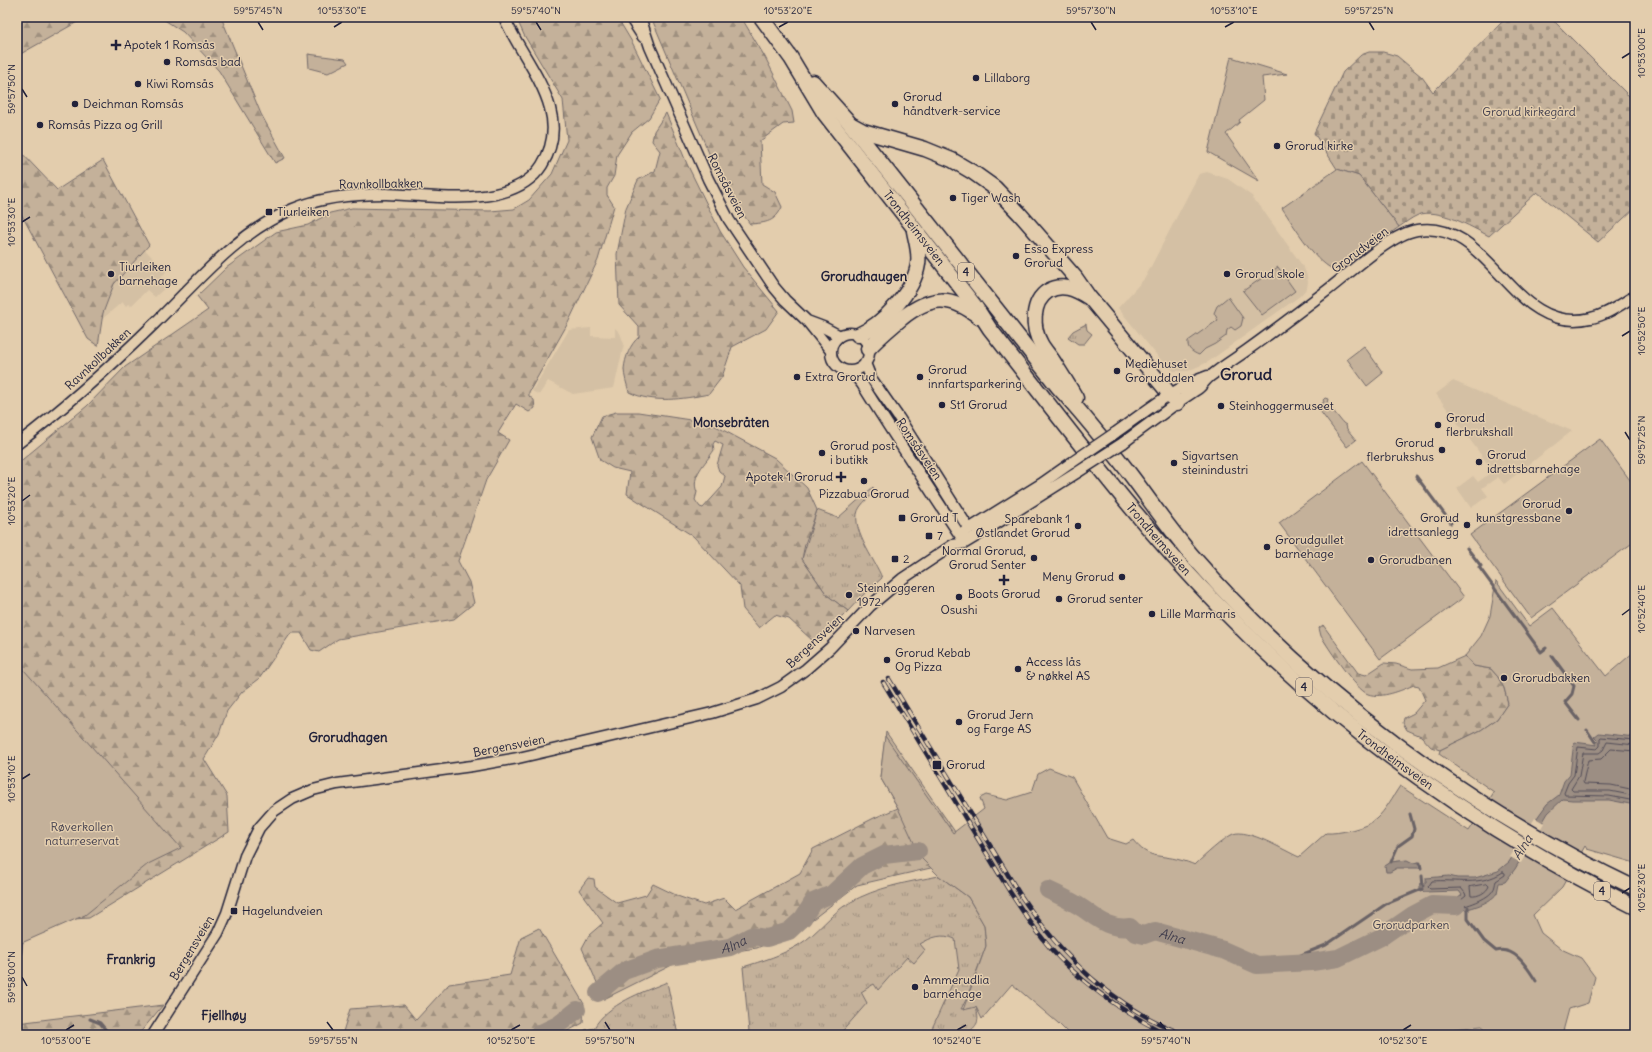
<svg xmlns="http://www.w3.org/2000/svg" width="1652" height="1052" viewBox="0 0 1652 1052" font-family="Delius,sans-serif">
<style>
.built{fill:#d4c0a4}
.grass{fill:url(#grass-tufts);stroke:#736a6a}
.forest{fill:url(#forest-firs);stroke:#736a6a;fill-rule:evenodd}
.cemetery{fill:url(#cemetery-stones);stroke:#736a6a}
.park{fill:#c4b19a;stroke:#736a6a}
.water{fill:#9c8e83;stroke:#6b6366}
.pier{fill:#e3cdad}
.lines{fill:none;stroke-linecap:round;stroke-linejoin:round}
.shore{stroke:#534d58;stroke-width:1}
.stream{stroke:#6b6366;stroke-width:3}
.river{stroke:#9c8e83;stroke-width:18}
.minor-casing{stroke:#22223b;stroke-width:13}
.highway-casing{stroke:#22223b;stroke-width:17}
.minor{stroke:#e3cdad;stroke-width:10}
.highway{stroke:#e3cdad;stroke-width:14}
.rail-casing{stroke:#22223b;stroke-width:4.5}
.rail{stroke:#e3cdad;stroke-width:3;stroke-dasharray:9;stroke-linecap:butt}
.minor-bridge-casing{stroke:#22223b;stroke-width:13;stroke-linecap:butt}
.minor-bridge{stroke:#e3cdad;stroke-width:10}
.ticks{fill:none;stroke:#22223b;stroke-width:1.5}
.poi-dot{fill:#22223b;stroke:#e3cdad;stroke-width:1.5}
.labels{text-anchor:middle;stroke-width:3;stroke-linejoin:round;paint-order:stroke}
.shield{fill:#e3cdad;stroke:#5c555d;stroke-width:1}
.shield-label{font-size:11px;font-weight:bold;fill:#22223b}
.poi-label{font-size:12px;fill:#22223b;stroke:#e3cdad;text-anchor:start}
.park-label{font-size:12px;fill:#423f4e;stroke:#e3cdad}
.street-label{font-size:12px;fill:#22223b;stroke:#e3cdad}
.neighbourhood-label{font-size:13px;font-weight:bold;fill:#22223b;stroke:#e3cdad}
.water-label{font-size:13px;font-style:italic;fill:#403d4d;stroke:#e3cdad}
.district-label{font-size:16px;font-weight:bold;fill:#22223b;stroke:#e3cdad}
.neatline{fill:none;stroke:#22223b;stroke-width:1.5}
.ticks-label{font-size:10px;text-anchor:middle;fill:#22223b}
</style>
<defs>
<pattern id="grass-tufts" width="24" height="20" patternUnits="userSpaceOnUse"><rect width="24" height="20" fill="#c4b19a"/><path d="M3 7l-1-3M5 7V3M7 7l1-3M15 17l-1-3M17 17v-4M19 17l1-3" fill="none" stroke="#9f907f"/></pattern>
<pattern id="forest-firs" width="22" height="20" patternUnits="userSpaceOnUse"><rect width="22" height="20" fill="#c4b19a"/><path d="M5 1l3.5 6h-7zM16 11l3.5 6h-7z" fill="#9f907f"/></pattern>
<pattern id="cemetery-stones" width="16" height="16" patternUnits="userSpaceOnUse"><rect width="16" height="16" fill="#c4b19a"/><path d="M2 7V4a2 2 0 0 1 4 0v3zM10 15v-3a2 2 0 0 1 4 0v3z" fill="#9f907f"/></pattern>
</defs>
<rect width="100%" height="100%" fill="#e3cdad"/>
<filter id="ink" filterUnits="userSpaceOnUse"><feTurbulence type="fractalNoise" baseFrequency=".025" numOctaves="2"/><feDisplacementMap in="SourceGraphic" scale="8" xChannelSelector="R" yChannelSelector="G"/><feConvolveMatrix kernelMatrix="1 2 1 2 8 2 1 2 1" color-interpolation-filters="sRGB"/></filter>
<g filter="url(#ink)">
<path class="built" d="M1207,172L1228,179L1253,197L1252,199L1260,206L1304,268L1307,276L1308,282L1307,288L1300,296L1208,362L1188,371H1174L1160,359L1118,308L1145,278L1199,174Z
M135,239L166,272L161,277L168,285L155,297L147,290L131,306L128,304L126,306L122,302L92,328Z
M591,328V336L615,337V328L620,333L624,344L614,388L573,394L548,381L539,395L532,391L569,330Z
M1453,381L1572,431L1504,484L1498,477L1482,488L1488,496L1471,508L1457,488L1473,476L1478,482L1493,471L1436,394Z
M939,935L949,936L955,939L959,969L929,1035H839L861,992L874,984L878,990L907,957L914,962L920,944L931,938Z"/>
<path class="grass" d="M1086,324L1087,330L1092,334L1084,344H1078L1068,337L1073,331Z
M873,487L875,492C870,497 864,501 860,507C847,525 876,561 882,578L862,596L848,611L827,595L802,559L817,510L838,518Z
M939,876L968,897L984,925L986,946L966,1000L961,1009L976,1007C980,1023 978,1024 966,1035H929L959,969L955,939C942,933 932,937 920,944L925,950L914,963L907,957L878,990L874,984L861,992L867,1003L839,1035H736L749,1032L743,967C762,961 783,955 800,944C818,933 830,914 849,903C877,887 908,882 939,876Z
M667,982L678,1035H580L585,1030L594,1028C607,1004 643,992 667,982Z"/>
<path class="forest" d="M17,17H86L17,56Z
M160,17H221L261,114L285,158L275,163L219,71L183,32Z
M516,17H542L549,21L558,17H617L632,42L660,99L649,118L632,132L617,155L614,176L607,188V195L614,206L598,260L568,323L529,392V396L534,400L535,408L529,412L516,404L498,433L509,440L486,480L458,561L469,582L474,603L454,619L338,639L319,652L311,650L301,633H291L259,679L242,692L227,711L219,734L204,759L227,796L229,832L89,918L25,922L17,996V464L87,406L125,367L208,310L197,296L226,268L276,232L308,225L330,213L352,208L490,211L514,209L529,200L552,174L567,140L563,100L524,35Z
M651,17H741L765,57L792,111L794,123L783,124L760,141L762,184L775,192L782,207C775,222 766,223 750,224L723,186Z
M666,113L687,164L720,231L743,267L779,311L766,329L732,347L722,377L709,394C683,399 653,404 629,392C627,385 624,376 624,369C625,358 630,344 639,337V327L619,305L617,254L626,208L638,180L655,171L660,151L652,141L654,131Z
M17,148L57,190L103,160L149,245L114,284L103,313L98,346L88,339L17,206Z
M616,412H638L710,423L775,458L807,488L817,510L805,544L802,559L827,595L848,611L823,636L813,641L789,619L775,615L759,628L743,609L740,586L693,536L627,494L630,472L613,468L600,460L592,437L602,416ZM715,441L723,445L717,465L719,471L725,476L722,487L703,508L700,507L695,500L697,492C690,476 706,463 714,450L713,444Z
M1323,625L1358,673L1366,675L1384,663L1396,664L1412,669L1438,668L1465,656L1474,666L1491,669L1498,677L1504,688L1508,703L1497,719L1481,730L1440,750L1431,747L1421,736L1407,730L1403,723L1404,718L1414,713L1425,700L1419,686L1414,685C1402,690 1382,699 1368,694C1356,690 1329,649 1321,636L1319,628Z
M886,732L980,868L948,864L857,885L800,929L757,948L686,958L604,999L582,948L589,935L603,923L579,890L588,878L594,879L595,887L617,903L646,895L653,884L680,897L704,905L724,898L735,909L800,873L813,849L874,818L898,808L880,777Z
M539,928L584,1004L583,1023L560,1035H342L350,1009L404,1005L416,1020L449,984L510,975L521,937Z
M163,1005L138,1035H17V1023Z"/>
<path class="cemetery" d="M1507,17H1550L1635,102V208L1598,242L1537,192L1489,236C1471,227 1438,207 1418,215C1411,218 1405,223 1399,227L1359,176L1337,169L1314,133L1343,72L1361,55L1369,52H1383L1397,56L1422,77L1433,92Z"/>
<path class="park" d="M308,54L345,59L348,63L328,73L309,68Z
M1231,57L1287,74L1262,77L1264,100L1239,120L1240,122L1226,134L1259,181L1208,152Z
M1337,169L1359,176L1399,227L1337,271C1316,264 1295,227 1282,208Z
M1278,267L1295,291L1262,315L1243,291Z
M1228,297L1243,318L1241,326L1235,330L1231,327L1227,330L1226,336L1215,344L1205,349L1199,355C1192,352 1187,349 1188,341L1218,320L1214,313L1217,306Z
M1364,346L1383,373L1367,386L1347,359Z
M1325,398L1328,399L1327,403L1343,423L1346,425L1347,429L1356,440L1347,447L1317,407L1324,402L1323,400Z
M1600,439L1635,487V541L1531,618L1470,535Z
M1362,461L1464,597L1380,659L1279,523Z
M1496,581L1529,626L1553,608L1606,676L1635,651V863L1587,849L1585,846L1562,887L1533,915L1541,933L1561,949L1581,958L1595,977L1588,1003L1569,1009L1562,1035H1493L1482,1026L1454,1029L1455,1035H1070L1058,1023L1012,984L982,1019L976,1007L963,1010L986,946L984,925L968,897L939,876L921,858L898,808L880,777L885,736L953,833L984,809L980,798L986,795L1007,800L1032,792L1038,774L1049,768L1072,777L1107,838L1126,844L1133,840C1149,860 1159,854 1180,860C1185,861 1190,863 1195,865C1203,857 1224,838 1233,834C1248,828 1285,851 1299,857L1326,833C1338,834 1367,828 1376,819C1386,810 1393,796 1400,786L1469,831L1494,792L1439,754L1440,750L1481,730L1497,719L1508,703L1504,688L1498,677L1491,669L1474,666L1465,656L1481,636L1490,616Z
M17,662L181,848L148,864L85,915L17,945Z"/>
<path class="water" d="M1599,733L1635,737V805L1609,800H1572L1563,799L1548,813L1515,869L1505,882L1499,883C1498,886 1498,890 1497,893C1490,905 1457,914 1444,910C1440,909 1436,907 1432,905L1453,902L1462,895L1459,891L1424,892L1420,889V884L1426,882V878L1449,876L1457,878H1475L1498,871L1509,862L1539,815L1547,804L1559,795L1564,781L1570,774L1574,742L1597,745L1595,742L1598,741L1594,737Z
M1407,860L1413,863L1419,862L1420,868H1397L1390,872H1386L1385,866L1391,862Z"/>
<path class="pier" d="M1535,818L1544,823L1521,863L1510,857Z"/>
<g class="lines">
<path class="shore" d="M1635,740L1601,737L1600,738V746L1597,749L1578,747L1574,775L1568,783L1564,793L1565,795L1609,796L1635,801
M1635,745L1607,742L1603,750L1599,753H1583L1579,776L1571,789L1573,791H1610L1635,796
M1635,751L1611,749L1601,759L1588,760L1583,782L1584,784L1611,785L1635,790
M1503,872L1505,873V875L1496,881C1495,884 1495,888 1493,890C1490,898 1464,908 1456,907V904L1466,896L1465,893L1461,888L1430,889L1428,887L1432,881C1455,879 1481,887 1503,872Z
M1487,884L1489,886C1487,892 1478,897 1471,896L1470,887Z"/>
<path class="stream" d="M1416,476L1451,523
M1467,548L1481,566L1479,567L1541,652L1546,648
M1552,656L1574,686L1572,694L1565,702L1579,720
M1587,730L1595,742
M1391,862L1398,846L1412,836L1414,829L1410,814
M1419,863H1420L1421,868
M1422,876L1423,886
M1468,907V919L1484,941L1496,951C1515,946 1527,967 1536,981
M1281,963L1326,945L1386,904L1422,889
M90,1019L100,1023L110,1035"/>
<g class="river">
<path id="s1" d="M1048,890C1059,895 1069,900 1079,906C1096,917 1108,930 1130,927L1136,933L1144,935L1155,931L1223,950L1257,965L1312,962L1338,958L1381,937L1413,915L1432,905L1456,906"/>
<path id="s2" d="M598,993L624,971L657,959L730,947L751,936L767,938L789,931L803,918L813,902L832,894L862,866L884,855L918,851"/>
<path d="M537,1035L558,1025L577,1010"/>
</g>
<g class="minor-casing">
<path id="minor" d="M630,17L643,37
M640,17L650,47L708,179L729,220L774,287L785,300L807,321L831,351
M807,321L823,327L840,336
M831 352a19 19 0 1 1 38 0a19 19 0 1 1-38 0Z
M865,363L871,378L899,418L969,529
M851,371L862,384C895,437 930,490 965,543
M1115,433C1147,411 1171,389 1208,376
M1123,443C1141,429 1160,416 1178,402C1185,397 1192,393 1199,388C1203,384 1207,378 1212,375C1224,365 1238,357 1250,348C1275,330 1300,311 1325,292C1348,275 1390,234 1417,230C1492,218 1511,337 1591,318C1607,315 1621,304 1635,296
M17,444C66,407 110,367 154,324C197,282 236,233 293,209C322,197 355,194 386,194C432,195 513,211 542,165C575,112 524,64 504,17
M964,532L1041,484L1071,463
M153,1035L218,933L227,913L245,856L259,828L274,811L292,799L313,790L337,784L472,766L518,758L712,713L757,699L781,687L806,669L830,648L870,606L902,579L953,545L965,543L975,537L1078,472"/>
</g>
<g class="highway-casing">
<g id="highway">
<path id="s3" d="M761,17L791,58L824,113L975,306L990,329C1064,423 1136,521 1220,607C1340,731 1481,830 1635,907"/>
<path d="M813,82L847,120L1058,387C1084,415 1107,444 1130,474C1152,503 1172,533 1196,560C1315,696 1472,810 1635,888"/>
<path d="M852,125L863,131L925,149L952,160L974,173L995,188L1019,213L1075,277L1089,297L1177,403"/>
<path d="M858,335C882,325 914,292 918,264C920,253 916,242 914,231"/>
<path d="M868,349C878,338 890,328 902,318C930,296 950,294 979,317"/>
<path d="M1076,398C1069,386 1062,375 1055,364C1051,357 1045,351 1041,344C1032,328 1031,302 1048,291C1062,283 1075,289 1088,297"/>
</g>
</g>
<use href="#minor" class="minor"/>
<use href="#highway" class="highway"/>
<g class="rail-casing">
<path id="rail" d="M889,679L1019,893C1062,958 1112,1006 1185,1035
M883,682L1010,892C1023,912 1036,931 1051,949C1084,986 1125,1013 1168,1035"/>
</g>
<use href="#rail" class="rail"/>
<g class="minor-bridge-casing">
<path id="minor-bridge" d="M1071,463L1115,433
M1078,472L1123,443"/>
</g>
<use href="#minor-bridge" class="minor-bridge"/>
</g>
</g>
<path class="ticks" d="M258,22L263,30M536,22L541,30M1091,22L1096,30M1369,22L1374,30M334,27L342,22M779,27L788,22M1225,27L1234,22M1622,58L1630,53M22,89L27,97M22,222L30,217M1622,336L1630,331M1625,432L1630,440M22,501L30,495M1622,615L1630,609M22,779L30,774M1622,893L1630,888M22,977L27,986M327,1022L333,1030M605,1022L610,1030M1160,1022L1166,1030M66,1030L74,1025M511,1030L520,1025M957,1030L966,1025M1403,1030L1411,1025"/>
<g class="poi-dot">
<path d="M114 39h4v4h4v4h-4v4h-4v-4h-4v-4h4z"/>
<circle cx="167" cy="62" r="4"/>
<circle cx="976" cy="78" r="4"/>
<circle cx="138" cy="84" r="4"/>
<circle cx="75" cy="104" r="4"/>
<circle cx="895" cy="104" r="4"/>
<circle cx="40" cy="125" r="4"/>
<circle cx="1277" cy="146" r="4"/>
<circle cx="953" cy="198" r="4"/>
<rect x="265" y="208" width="8" height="8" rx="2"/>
<circle cx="1016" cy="256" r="4"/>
<circle cx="111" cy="274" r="4"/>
<circle cx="1227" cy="274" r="4"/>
<circle cx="1117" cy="371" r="4"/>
<circle cx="797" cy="377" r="4"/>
<circle cx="920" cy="377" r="4"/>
<circle cx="942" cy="405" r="4"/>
<circle cx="1221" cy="406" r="4"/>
<circle cx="1438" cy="425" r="4"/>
<circle cx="1442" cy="450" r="4"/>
<circle cx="822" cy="453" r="4"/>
<circle cx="1479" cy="462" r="4"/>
<circle cx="1174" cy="463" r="4"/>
<path d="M839 471h4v4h4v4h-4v4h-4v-4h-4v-4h4z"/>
<circle cx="864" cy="481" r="4"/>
<circle cx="1569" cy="511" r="4"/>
<rect x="898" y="514" width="8" height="8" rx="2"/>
<circle cx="1467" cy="525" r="4"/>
<circle cx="1078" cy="526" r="4"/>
<rect x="925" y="532" width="8" height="8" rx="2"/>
<circle cx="1267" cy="547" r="4"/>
<circle cx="1034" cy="558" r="4"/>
<rect x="891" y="555" width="8" height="8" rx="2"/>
<circle cx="1371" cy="560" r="4"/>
<circle cx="1122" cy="577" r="4"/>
<path d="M1002 574h4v4h4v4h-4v4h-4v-4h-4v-4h4z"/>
<circle cx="849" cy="595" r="4"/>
<circle cx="959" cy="597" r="4"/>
<circle cx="1059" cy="599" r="4"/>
<circle cx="1152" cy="614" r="4"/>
<circle cx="856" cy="631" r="4"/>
<circle cx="887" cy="660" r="4"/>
<circle cx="1018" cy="669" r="4"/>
<circle cx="1504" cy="678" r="4"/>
<circle cx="959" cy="722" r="4"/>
<rect x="932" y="760" width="10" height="10" rx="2"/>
<rect x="230" y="907" width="8" height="8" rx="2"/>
<circle cx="915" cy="987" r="4"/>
</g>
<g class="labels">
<g class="shield">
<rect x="958" y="263" width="16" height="18" rx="3"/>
<rect x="1296" y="678" width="16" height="18" rx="3"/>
<rect x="1594" y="882" width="16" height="18" rx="3"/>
</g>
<g class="shield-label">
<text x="966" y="276">4</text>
<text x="1304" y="691">4</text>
<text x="1602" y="895">4</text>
</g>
<g class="poi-label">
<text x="124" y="49">Apotek 1 Romsås</text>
<text x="175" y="66">Romsås bad</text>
<text x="984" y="82">Lillaborg</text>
<text x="146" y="88">Kiwi Romsås</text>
<text x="903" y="101">Grorud<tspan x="903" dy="14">håndtverk-service</tspan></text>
<text x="83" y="108">Deichman Romsås</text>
<text x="48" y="129">Romsås Pizza og Grill</text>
<text x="1285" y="150">Grorud kirke</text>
<text x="961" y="202">Tiger Wash</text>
<text x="277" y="216">Tiurleiken</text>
<text x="1024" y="253">Esso Express<tspan x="1024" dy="14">Grorud</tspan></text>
<text x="119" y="271">Tiurleiken<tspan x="119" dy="14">barnehage</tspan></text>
<text x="1235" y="278">Grorud skole</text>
<text x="1125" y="368">Mediehuset<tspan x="1125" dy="14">Groruddalen</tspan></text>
<text x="928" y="374">Grorud<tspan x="928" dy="14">innfartsparkering</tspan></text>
<text x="805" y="381">Extra Grorud</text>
<text x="950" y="409">St1 Grorud</text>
<text x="1229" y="410">Steinhoggermuseet</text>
<text x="1446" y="422">Grorud<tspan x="1446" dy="14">flerbrukshall</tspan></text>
<text x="1434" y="447" text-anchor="end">Grorud<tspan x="1434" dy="14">flerbrukshus</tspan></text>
<text x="830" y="450">Grorud post<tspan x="830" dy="14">i butikk</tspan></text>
<text x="1487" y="459">Grorud<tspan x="1487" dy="14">idrettsbarnehage</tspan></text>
<text x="1182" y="460">Sigvartsen<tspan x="1182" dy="14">steinindustri</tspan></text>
<text x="833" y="481" text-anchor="end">Apotek 1 Grorud</text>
<text x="864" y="498" text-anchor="middle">Pizzabua Grorud</text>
<text x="1561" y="508" text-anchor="end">Grorud<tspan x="1561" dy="14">kunstgressbane</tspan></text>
<text x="910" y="522">Grorud T</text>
<text x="1459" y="522" text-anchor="end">Grorud<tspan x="1459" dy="14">idrettsanlegg</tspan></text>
<text x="1070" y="523" text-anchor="end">Sparebank 1<tspan x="1070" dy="14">Østlandet Grorud</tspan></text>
<text x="937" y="540">7</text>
<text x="1275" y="544">Grorudgullet<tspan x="1275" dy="14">barnehage</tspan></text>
<text x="1026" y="555" text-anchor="end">Normal Grorud,<tspan x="1026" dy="14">Grorud Senter</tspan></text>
<text x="903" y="563">2</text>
<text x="1379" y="564">Grorudbanen</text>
<text x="1114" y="581" text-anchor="end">Meny Grorud</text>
<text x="857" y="592">Steinhoggeren<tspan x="857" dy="14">1972</tspan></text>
<text x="1004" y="598" text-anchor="middle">Boots Grorud</text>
<text x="1067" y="603">Grorud senter</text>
<text x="959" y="614" text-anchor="middle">Osushi</text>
<text x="1160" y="618">Lille Marmaris</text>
<text x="864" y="635">Narvesen</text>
<text x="895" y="657">Grorud Kebab<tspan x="895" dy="14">Og Pizza</tspan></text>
<text x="1026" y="666">Access lås<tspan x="1026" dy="14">&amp; nøkkel AS</tspan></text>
<text x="1512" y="682">Grorudbakken</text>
<text x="967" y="719">Grorud Jern<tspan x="967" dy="14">og Farge AS</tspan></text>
<text x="946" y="769">Grorud</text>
<text x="242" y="915">Hagelundveien</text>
<text x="923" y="984">Ammerudlia<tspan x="923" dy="14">barnehage</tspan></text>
</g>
<g class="park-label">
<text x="1529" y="116">Grorud kirkegård</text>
<text x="82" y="831">Røverkollen<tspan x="82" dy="14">naturreservat</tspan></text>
<text x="1411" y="929">Grorudparken</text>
</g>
<g class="street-label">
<text transform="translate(381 184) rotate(-1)" y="4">Ravnkollbakken</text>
<text transform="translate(727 186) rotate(63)" y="4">Romsåsveien</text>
<text dy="4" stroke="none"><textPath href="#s3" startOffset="261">Trondheimsveien</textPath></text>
<text transform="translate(1360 250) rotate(-37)" y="4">Grorudveien</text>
<text transform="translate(98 359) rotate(-43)" y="4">Ravnkollbakken</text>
<text transform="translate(919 449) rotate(56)" y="4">Romsåsveien</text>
<text dy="4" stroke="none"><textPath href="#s3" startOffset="657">Trondheimsveien</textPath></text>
<text transform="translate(815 641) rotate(-43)" y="4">Bergensveien</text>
<text transform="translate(509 746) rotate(-11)" y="4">Bergensveien</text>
<text dy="4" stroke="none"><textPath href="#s3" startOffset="981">Trondheimsveien</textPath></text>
<text transform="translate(192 948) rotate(-59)" y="4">Bergensveien</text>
</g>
<g class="neighbourhood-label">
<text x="864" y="281">Grorudhaugen</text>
<text x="731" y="427">Monsebråten</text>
<text x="348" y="742">Grorudhagen</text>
<text x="131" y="964">Frankrig</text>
<text x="224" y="1020">Fjellhøy</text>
</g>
<g class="water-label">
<text transform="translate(1522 847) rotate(-58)" y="5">Alna</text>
<text dy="5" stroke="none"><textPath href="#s1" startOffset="138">Alna</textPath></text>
<text dy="5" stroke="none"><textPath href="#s2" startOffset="147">Alna</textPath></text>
</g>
<g class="district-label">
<text x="1246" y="380">Grorud</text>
</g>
</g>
<rect width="1652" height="1052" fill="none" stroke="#e3cdad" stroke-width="44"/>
<rect x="22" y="22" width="1608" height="1008" class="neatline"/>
<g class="ticks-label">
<text x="258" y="14">59°57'45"N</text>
<text x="342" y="14">10°53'30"E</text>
<text x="536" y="14">59°57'40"N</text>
<text x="788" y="14">10°53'20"E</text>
<text x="1091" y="14">59°57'30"N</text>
<text x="1234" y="14">10°53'10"E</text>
<text x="1369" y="14">59°57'25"N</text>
<text transform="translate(1641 53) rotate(-90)" y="4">10°53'00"E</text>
<text transform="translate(11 89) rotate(-90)" y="4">59°57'50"N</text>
<text transform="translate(11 222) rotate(-90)" y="4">10°53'30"E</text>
<text transform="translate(1641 331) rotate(-90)" y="4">10°52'50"E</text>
<text transform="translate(1641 440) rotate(-90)" y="4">59°57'25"N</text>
<text transform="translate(11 501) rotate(-90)" y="4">10°53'20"E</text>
<text transform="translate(1641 609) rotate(-90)" y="4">10°52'40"E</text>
<text transform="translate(11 779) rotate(-90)" y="4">10°53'10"E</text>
<text transform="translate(1641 888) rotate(-90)" y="4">10°52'30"E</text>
<text transform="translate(11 977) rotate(-90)" y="4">59°58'00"N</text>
<text x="66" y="1044">10°53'00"E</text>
<text x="333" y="1044">59°57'55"N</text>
<text x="511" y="1044">10°52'50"E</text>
<text x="610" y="1044">59°57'50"N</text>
<text x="957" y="1044">10°52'40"E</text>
<text x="1166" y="1044">59°57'40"N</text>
<text x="1403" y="1044">10°52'30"E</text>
</g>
</svg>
